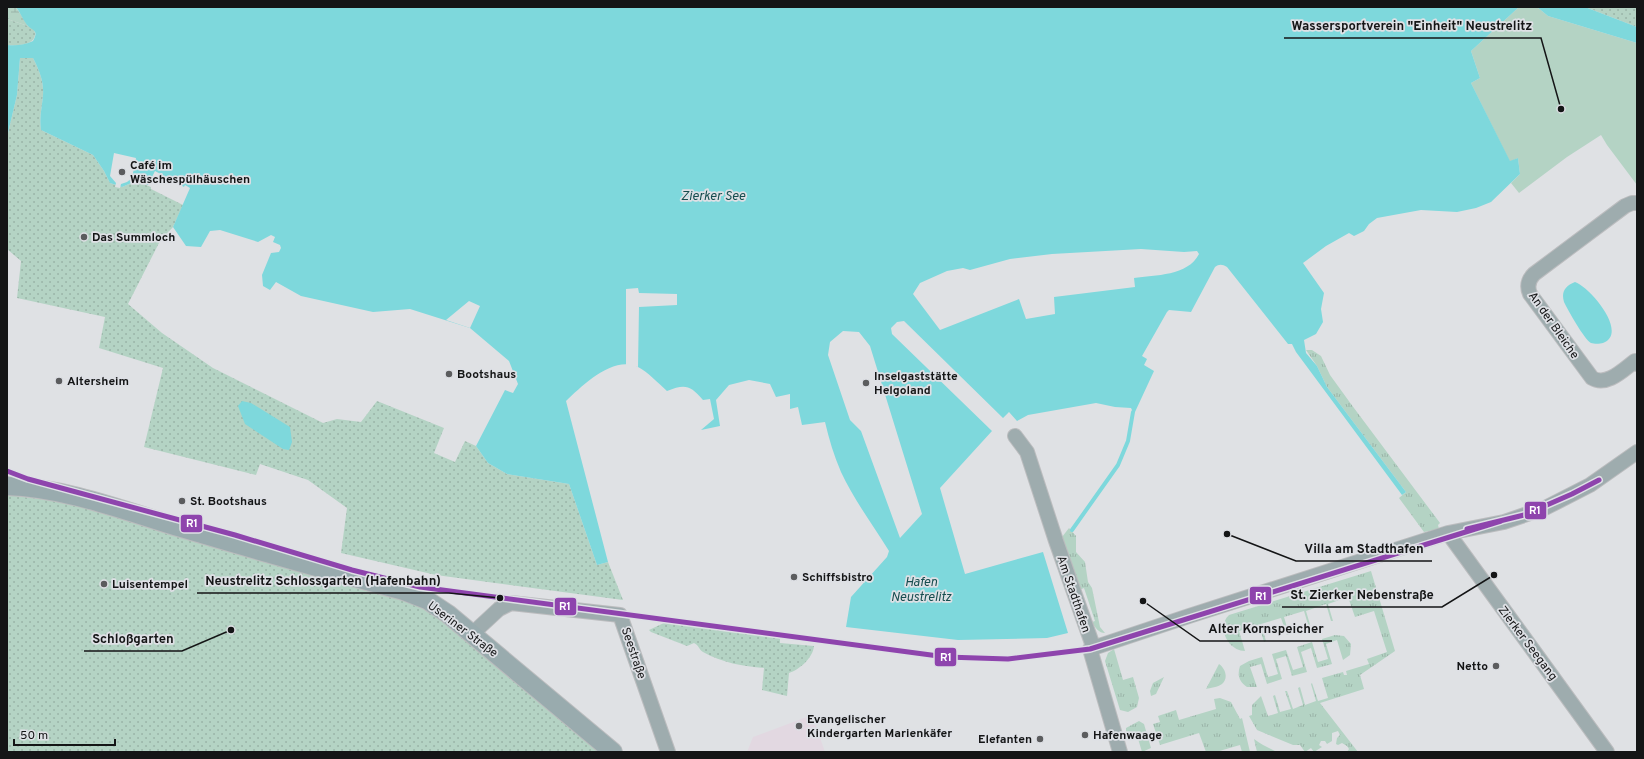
<svg xmlns="http://www.w3.org/2000/svg" width="1644" height="759" viewBox="0 0 1644 759" font-family="Overpass,sans-serif">
<style>
.education{fill:#e2d8e1}
.grass{fill:url(#grass-tufts)}
.wetland{fill:url(#wetland-marsh)}
.park{fill:url(#park-dots)}
.pitch{fill:#b4d3c4}
.water{fill:#7ed8dc;fill-rule:evenodd}
.pier{fill:#dfe1e4}
.lines{fill:none;stroke-linecap:round;stroke-linejoin:round}
.stream{stroke:#7ed8dc;stroke-width:4}
.minor-casing{stroke:#bbbcbe;stroke-width:16}
.major-casing{stroke:#bbbcbe;stroke-width:20}
.minor{stroke:#9eacae;stroke-width:14}
.major{stroke:#99abae;stroke-width:18}
.rail-1-casing{stroke:#dee0e5;stroke-width:8}
.rail-1{stroke:#8e44ad;stroke-width:5}
.poi-dot{fill:#5b5c5e;stroke:#dee0e5;stroke-width:1.5}
.labels{text-anchor:middle;stroke-width:3.5;stroke-linejoin:round;paint-order:stroke}
.poi-label{font-size:12px;font-weight:bold;fill:#141516;stroke:#dee0e5;text-anchor:start}
.street-label{font-size:12px;fill:#141516;stroke:#dee0e5}
.water-label{font-size:13px;font-style:italic;fill:#164d4f;stroke:#dee0e5}
.leader{fill:none;stroke:#141516;stroke-width:1.5}
.callout-dot{fill:#141516;stroke:#dee0e5;stroke-width:1.5}
.callout-label{font-size:13px;text-anchor:middle;font-weight:bold;fill:#141516;stroke:#dee0e5;stroke-width:3.5;stroke-linejoin:round;paint-order:stroke}
.line-badge{stroke:#dee0e5;stroke-width:1.5}
.badge-label{font-size:11px;text-anchor:middle;font-weight:bold;fill:#fff}
</style>
<defs>
<pattern id="grass-tufts" width="24" height="20" patternUnits="userSpaceOnUse"><rect width="24" height="20" fill="#b4d3c4"/><path d="M3 7l-1-3M5 7V3M7 7l1-3M15 17l-1-3M17 17v-4M19 17l1-3" fill="none" stroke="#9ab4a8"/></pattern>
<pattern id="wetland-marsh" width="20" height="14" patternUnits="userSpaceOnUse"><rect width="20" height="14" fill="#b4d3c4"/><path d="M1 5h8M5 5V1M11 12h8M15 12V8" fill="none" stroke="#9ab4a8"/></pattern>
<pattern id="park-dots" width="8" height="8" patternUnits="userSpaceOnUse"><rect width="8" height="8" fill="#b4d3c4"/><path d="M2 2h.1M6 6h.1" fill="none" stroke="#9ab4a8" stroke-width="1.8" stroke-linecap="round"/></pattern>
</defs>
<rect width="100%" height="100%" fill="#dfe1e4"/>
<path class="education" d="M812,715L825,752H747L753,737Z"/>
<path class="grass" d="M1306,350H1312L1321,356L1330,375L1351,404L1440,523L1438,525L1439,529L1424,532L1399,498L1406,492L1327,387L1317,366Z
M1069,528L1076,536V552L1085,562L1088,582L1092,588L1100,627L1105,633C1099,633 1095,628 1092,622L1095,621L1084,588L1079,590L1062,537Z
M1371,571L1395,651L1360,675L1364,689L1320,703L1358,752H1347L1349,749L1347,746L1342,743L1338,745L1336,744L1337,738L1340,735L1338,731L1332,733V741L1327,744L1325,741H1321L1319,745L1322,747L1314,752L1311,748L1305,752L1300,745H1293L1257,730L1249,716L1252,715V705L1261,696L1268,716L1278,713L1273,696L1275,695L1280,712L1291,709L1285,691H1287L1293,709L1303,705L1298,688L1300,687L1305,705L1316,701L1311,684L1312,683L1318,701L1328,698L1322,678L1343,672L1344,675H1347L1346,671L1369,664L1367,659L1387,652L1374,611L1355,617L1348,597L1328,604L1333,621H1331L1326,604L1306,611L1311,628H1309L1304,611L1284,617L1289,634L1287,635L1281,618L1261,624L1266,641L1264,642L1259,625L1239,631L1245,651C1228,651 1216,627 1229,615Z
M1335,635L1344,636L1351,644L1350,655L1343,660L1337,640L1326,644L1332,664L1317,668L1311,648L1301,652L1307,672L1292,676L1286,656L1276,659L1282,679L1267,684L1261,664L1250,667L1257,687H1247C1239,682 1237,675 1240,666L1249,661L1262,657L1268,677L1278,674L1272,654L1286,650L1293,670L1303,667L1297,647L1312,642L1318,662L1328,659L1322,639Z
M1114,649L1123,680L1133,677L1139,698L1137,707L1128,712L1120,710L1105,661L1108,653Z
M1219,664C1225,668 1229,678 1222,684C1218,687 1210,688 1206,689Z
M1164,677L1156,694L1151,696L1150,691L1153,683Z
M1220,698L1231,702L1240,719L1242,718L1250,752H1242L1240,745L1216,752H1206L1199,733L1160,745L1153,724L1160,722L1158,716L1176,710L1179,720L1216,709L1214,699Z
M1139,721L1144,724L1151,748L1142,752L1136,732L1126,735V728Z
M1254,739C1262,745 1269,748 1277,752H1257Z"/>
<path class="wetland" d="M7,7H16L28,26L7,19Z"/>
<path class="park" d="M1585,7H1637V27Z
M7,19L28,26L34,29C40,46 17,46 7,45Z
M20,58H33C39,70 44,81 43,95C42,108 39,117 41,130L93,155L104,171L110,183L122,187L136,181L151,187V189L183,205L173,227L160,241L128,304L162,333L213,368L323,423L337,419L361,422L377,401L444,428L434,453L455,462L465,441L476,446L488,463L507,474L569,484L597,565L608,562L623,600L436,575L341,553L347,508L308,480L260,464L256,475L144,447L163,368L99,348L105,317L17,298L21,261L7,249V137L17,95Z
M7,495L74,503L406,600L430,612L479,648L602,752H7Z
M666,622L780,638V643L814,646C813,658 799,670 789,673L787,696L762,690L764,668C743,666 722,663 703,652C699,650 699,645 694,643L687,646L651,632L649,630Z"/>
<path class="pitch" d="M1519,7H1537L1548,16L1637,43V185L1607,145L1601,135L1567,157L1519,193L1511,183L1520,174L1518,158L1510,162L1471,83L1480,78L1471,51Z"/>
<path class="water" d="M16,7H1519L1471,51L1480,78L1471,83L1510,161L1518,158L1520,174L1491,202L1476,208L1457,212L1421,210L1377,218L1369,224L1364,231L1354,236L1349,233L1326,246L1303,263L1324,293L1321,309L1323,322L1316,334L1304,340L1306,353L1317,366L1327,387L1406,492L1402,495L1296,352L1292,344H1288L1227,267C1222,264 1219,264 1215,267L1191,312L1169,310L1167,312L1142,356L1147,359L1144,365L1154,371L1135,412H1133L1131,408L1115,407L1096,403L1028,415L1017,421L1009,412L1003,418L904,321L897,322L891,328L892,334L992,431L940,488L965,574L1043,552L1068,633L1047,638L958,640L846,627L851,597L887,557L889,551C873,525 854,500 841,472C834,456 829,439 825,422L802,425L798,407L790,409V394L776,397L770,384L749,380L729,385L716,400L720,426L701,430L714,419L710,399L703,400C690,385 685,384 667,391C659,384 647,371 638,367C613,355 582,386 566,401L608,562L597,565L569,484L507,474L488,463L476,446L505,390L513,393L518,384L509,361L470,328L410,309L373,312L301,296L276,282L270,290L263,286L262,275L271,253L279,252L281,248L280,245L273,242L275,237L271,235L258,242L220,230L210,231L201,247L186,246L173,227L190,188L185,185L184,187L155,171L148,185L136,181L122,187L110,183L104,171L93,155L41,130C39,117 42,108 43,95C44,81 39,70 33,58H20L17,95L7,137V45C17,46 24,45 33,41C39,30 33,31 27,25C23,20 20,12 16,7ZM1141,249L1184,252L1197,251L1199,254C1188,276 1155,275 1134,278L1135,287L1054,297L1055,314L1026,319L1019,299L940,330L913,294L920,283L947,271L963,268L970,270L1010,259L1052,254ZM843,331L859,332L870,346L922,514L900,538L861,431L850,420L828,355L830,342Z
M1537,7H1585L1637,27V43L1548,16Z
M1575,282C1590,287 1629,333 1603,343C1600,344 1594,344 1591,343C1584,339 1568,310 1564,302C1561,292 1565,286 1575,282Z
M242,401L251,403L290,427L292,442L289,450L283,449L245,424L238,406Z"/>
<path class="pier" d="M114,153L136,158L132,178L127,182L121,184L120,188L115,187L116,183L110,176Z
M638,288L639,293L677,294V305L639,307L638,367L626,365V289Z
M469,301L480,306L470,328L446,320Z"/>
<g class="lines">
<path class="stream" d="M1072,530L1118,465L1128,441L1133,412"/>
<g class="minor-casing">
<path id="minor" d="M1637,203H1632L1625,206L1534,274C1528,280 1527,287 1530,294L1592,378C1607,387 1624,369 1635,361L1637,364
M1015,436L1027,452L1056,541L1094,649
M1448,533L1607,752
M472,634L499,609L511,603L620,615L668,752
M1120,752L1090,649L1189,616L1448,533L1504,522L1545,508L1590,485L1637,452"/>
</g>
<g class="major-casing">
<path id="major" d="M7,486C66,488 125,511 181,528C255,550 329,571 404,591L427,600L448,614L613,752"/>
</g>
<use href="#minor" class="minor"/>
<use href="#major" class="major"/>
<g class="rail-1-casing">
<path id="rail-1" d="M7,471L28,479L235,535L352,570L420,587L946,657L1008,659L1090,649L1501,521
M1467,529L1524,515L1572,494L1599,480"/>
</g>
<use href="#rail-1" class="rail-1"/>
</g>
<g class="poi-dot">
<circle cx="122" cy="172" r="4"/>
<circle cx="84" cy="237" r="4"/>
<circle cx="449" cy="374" r="4"/>
<circle cx="59" cy="381" r="4"/>
<circle cx="866" cy="383" r="4"/>
<circle cx="182" cy="501" r="4"/>
<circle cx="794" cy="577" r="4"/>
<circle cx="104" cy="584" r="4"/>
<circle cx="1496" cy="666" r="4"/>
<circle cx="799" cy="726" r="4"/>
<circle cx="1085" cy="735" r="4"/>
<circle cx="1040" cy="739" r="4"/>
</g>
<g class="labels">
<g class="poi-label">
<text x="130" y="169">Café im<tspan x="130" dy="14">Wäschespülhäuschen</tspan></text>
<text x="92" y="241">Das Summloch</text>
<text x="457" y="378">Bootshaus</text>
<text x="874" y="380">Inselgaststätte<tspan x="874" dy="14">Helgoland</tspan></text>
<text x="67" y="385">Altersheim</text>
<text x="190" y="505">St. Bootshaus</text>
<text x="802" y="581">Schiffsbistro</text>
<text x="112" y="588">Luisentempel</text>
<text x="1488" y="670" text-anchor="end">Netto</text>
<text x="807" y="723">Evangelischer<tspan x="807" dy="14">Kindergarten Marienkäfer</tspan></text>
<text x="1093" y="739">Hafenwaage</text>
<text x="1032" y="743" text-anchor="end">Elefanten</text>
</g>
<g class="street-label">
<text transform="translate(1554 325) rotate(55)" y="4">An der Bleiche</text>
<text transform="translate(1074 594) rotate(71)" y="4">Am Stadthafen</text>
<text transform="translate(463 629) rotate(37)" y="4">Useriner Straße</text>
<text transform="translate(1528 643) rotate(53)" y="4">Zierker Seegang</text>
<text transform="translate(634 653) rotate(71)" y="4">Seestraße</text>
</g>
<g class="water-label">
<text x="713" y="200">Zierker See</text>
<text x="921" y="586">Hafen<tspan x="921" dy="15">Neustrelitz</tspan></text>
</g>
</g>
<path class="leader" d="M1561 109L1541 38H1284M1227 534L1296 561H1432M500 598L449 593H197M1494 575L1442 607H1282M1143 601L1200 641H1332M231 630L182 651H84"/>
<g class="callout-dot">
<circle cx="1561" cy="109" r="4"/>
<circle cx="1227" cy="534" r="4"/>
<circle cx="500" cy="598" r="4"/>
<circle cx="1494" cy="575" r="4"/>
<circle cx="1143" cy="601" r="4"/>
<circle cx="231" cy="630" r="4"/>
</g>
<g class="callout-label">
<text x="1412" y="30">Wassersportverein "Einheit" Neustrelitz</text>
<text x="1364" y="553">Villa am Stadthafen</text>
<text x="323" y="585">Neustrelitz Schlossgarten (Hafenbahn)</text>
<text x="1362" y="599">St. Zierker Nebenstraße</text>
<text x="1266" y="633">Alter Kornspeicher</text>
<text x="133" y="643">Schloßgarten</text>
</g>
<g class="line-badge">
<rect x="1524" y="501" width="23" height="19" rx="4" fill="#8e44ad"/>
<rect x="180" y="514" width="23" height="19" rx="4" fill="#8e44ad"/>
<rect x="1249" y="586" width="23" height="19" rx="4" fill="#8e44ad"/>
<rect x="554" y="597" width="23" height="19" rx="4" fill="#8e44ad"/>
<rect x="934" y="647" width="23" height="20" rx="4" fill="#8e44ad"/>
</g>
<g class="badge-label">
<text x="1535" y="514">R1</text>
<text x="192" y="527">R1</text>
<text x="1261" y="600">R1</text>
<text x="565" y="610">R1</text>
<text x="946" y="661">R1</text>
</g>
<rect width="1644" height="759" fill="none" stroke="#141516" stroke-width="16"/>
<path d="M14 739v6h101v-6" fill="none" stroke="#141516" stroke-width="2"/>
<text x="20" y="739" font-size="12" fill="#141516" stroke="#dee0e5" stroke-width="3" paint-order="stroke">50 m</text>
</svg>
